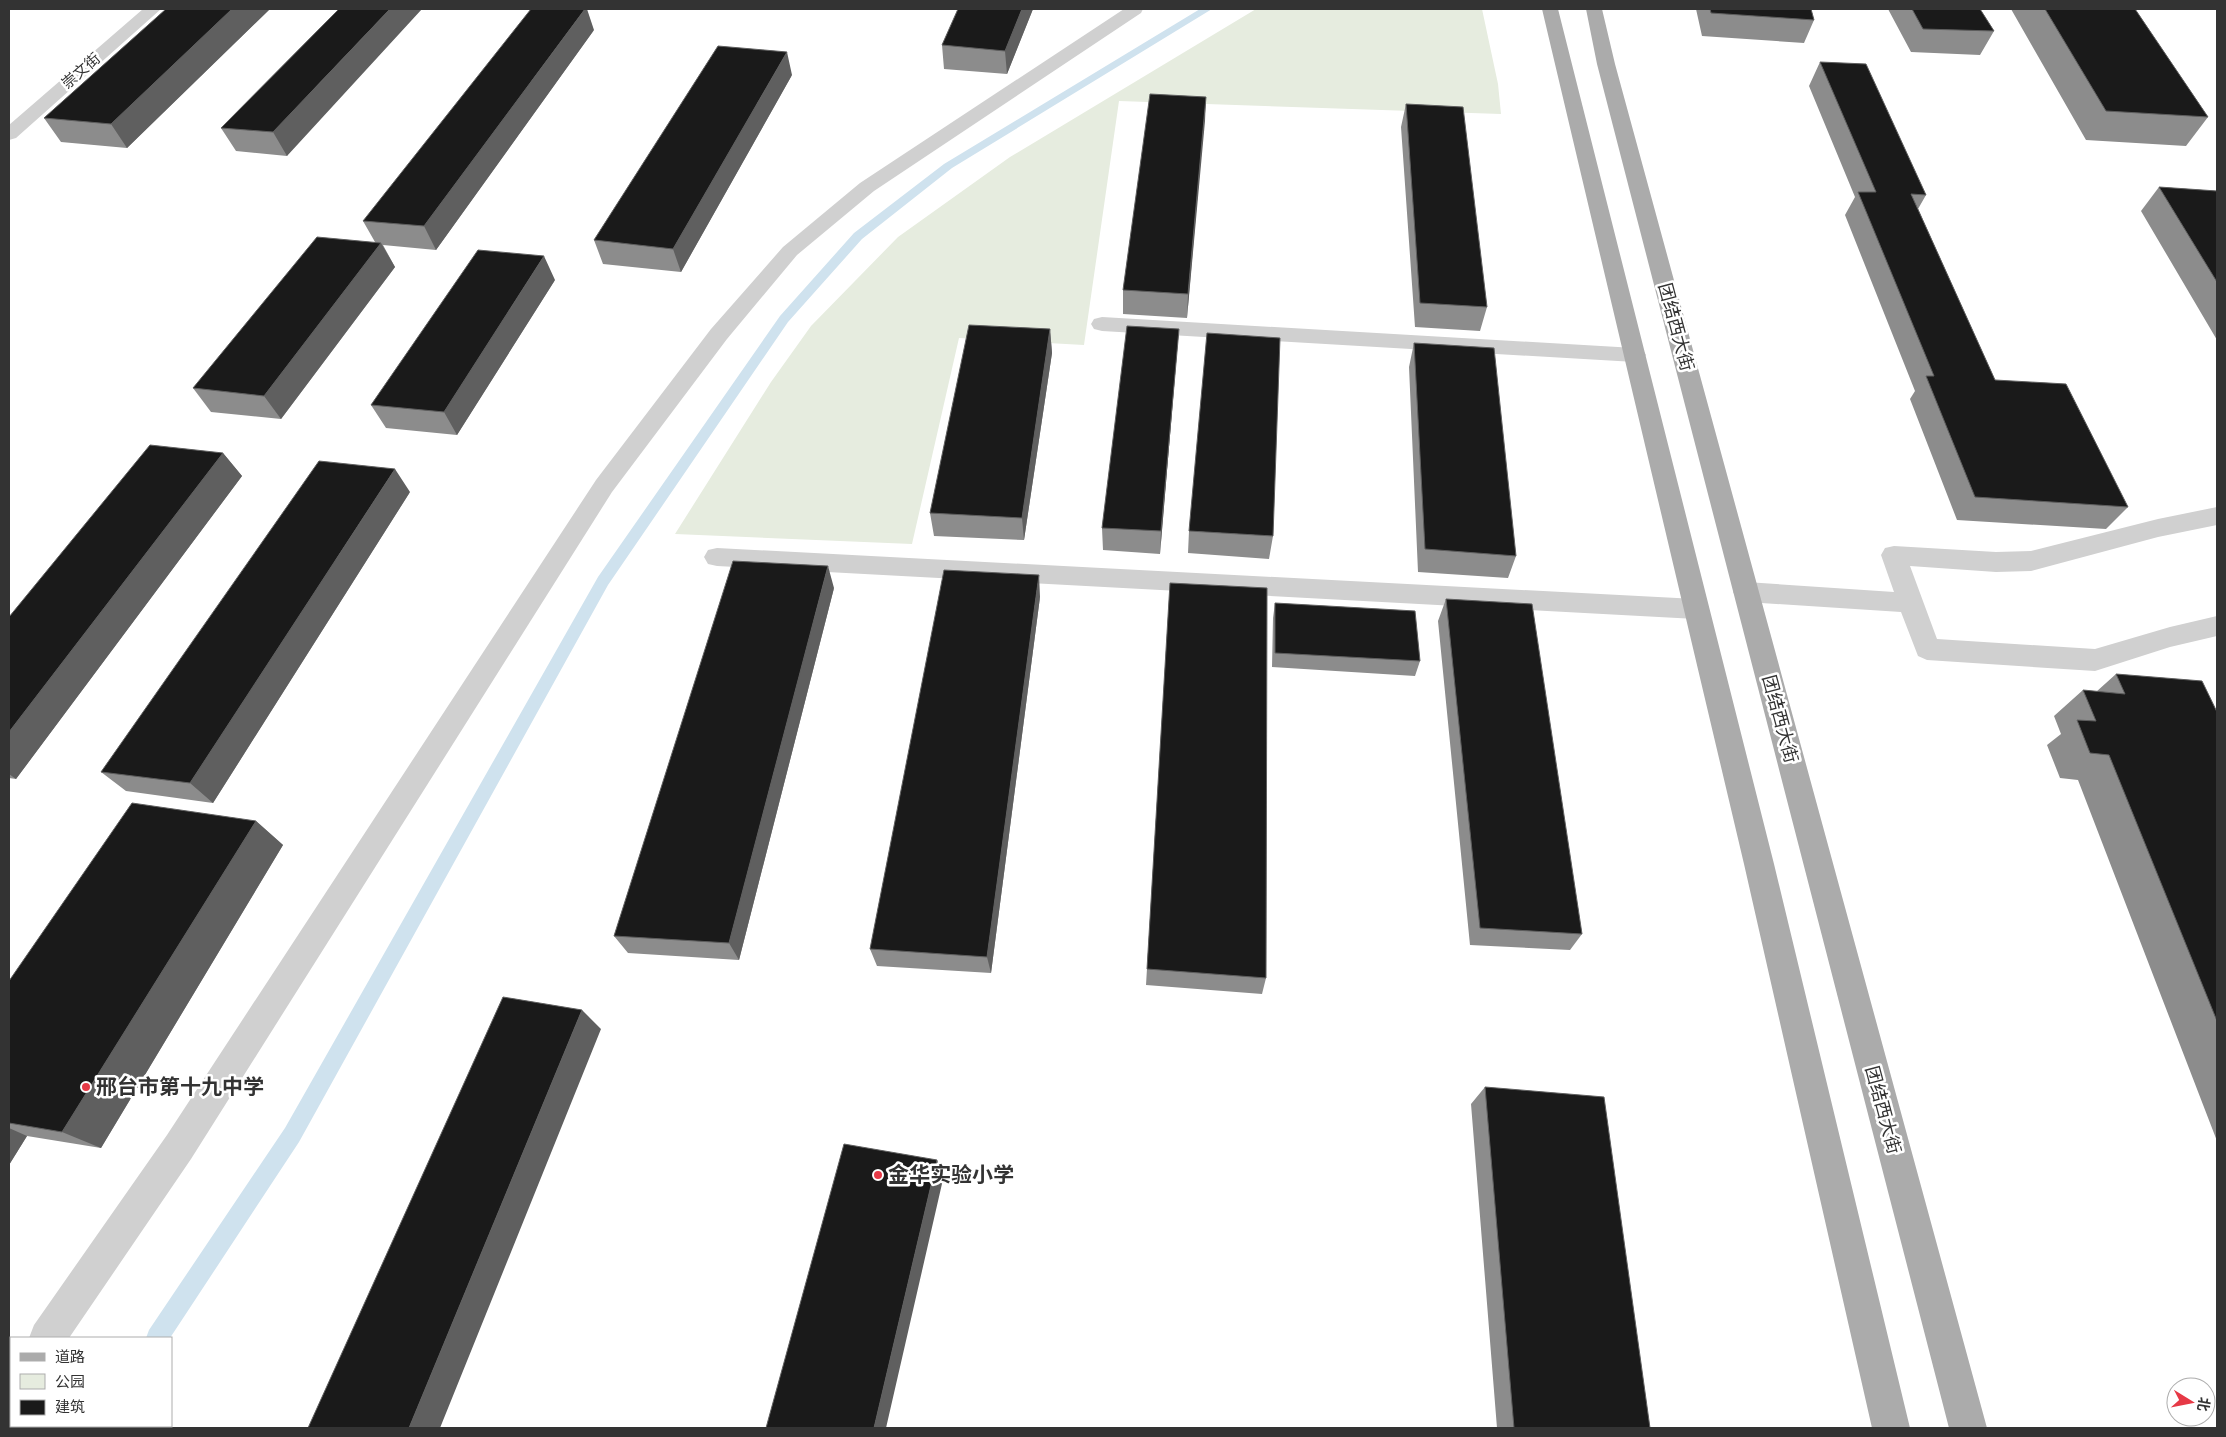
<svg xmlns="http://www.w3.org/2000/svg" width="2226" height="1437" viewBox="0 0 2226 1437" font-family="'Fira Sans Condensed','Noto Sans SC',sans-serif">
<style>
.green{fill:#e6ecdf}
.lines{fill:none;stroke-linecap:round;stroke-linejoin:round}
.stream{fill:#cfe2ee;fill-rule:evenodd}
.service{fill:#d0d0d0;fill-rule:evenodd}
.minor{fill:#d0d0d0;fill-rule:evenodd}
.primary{fill:#ababab;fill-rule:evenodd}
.wall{fill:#8c8c8c}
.shaded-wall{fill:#5f5f5f}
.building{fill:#1a1a1a;stroke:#5f5f5f}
.poi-dot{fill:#e63946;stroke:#fff;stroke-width:2}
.labels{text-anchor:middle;stroke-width:5;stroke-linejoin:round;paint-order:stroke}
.far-street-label{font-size:15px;fill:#333;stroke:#fff}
.street-label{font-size:18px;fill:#333;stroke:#fff}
.near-poi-label{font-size:21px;font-weight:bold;fill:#333;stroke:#fff;text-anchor:start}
</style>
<rect width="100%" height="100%" fill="#fff"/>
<path class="green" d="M1256,9H1482L1498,84L1501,114L1119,101L1084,345L959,338L912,544L675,534L771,382L811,326L898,237L1010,157Z"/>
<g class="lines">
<path class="stream" d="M1200,9H1212L952,168L862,239L788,322L608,585L299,1142L170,1338H146L149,1330L285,1128L598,577L780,316L854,233L944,164Z
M83,1426H106L105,1428H82Z"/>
<path class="service" d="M1102,317L1635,348L1643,350L1646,355L1643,360L1635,362L1102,331L1094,329L1091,324L1094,319Z
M2217,507V525L2158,537L2031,571L1996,572L1910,566L1937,639L2095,649L2170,627L2217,616V636L2170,647L2095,671L1927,660L1918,656L1901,612L1746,602L1737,599L1733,592L1737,585L1746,582L1894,592L1881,555L1885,548L1894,546L1996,552L2031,551L2158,519Z
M717,548L1696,599L1705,602L1709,609L1705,616L1696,619L717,566L708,564L704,557L708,550Z"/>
<path class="minor" d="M143,9H161L16,138L9,140V125Z
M1124,9H1143L1141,13L874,191L797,255L727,339L612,492L191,1159L69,1338H29L34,1325L167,1135L596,480L711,329L783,247L860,183Z
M11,1371V1412L9,1413V1372Z"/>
<path class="primary" d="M1542,9H1558L1774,864L1910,1428H1872L1744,864Z
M1586,9H1602L1615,64L1987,1428H1949L1597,64Z"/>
</g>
<path class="wall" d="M166,9H270L127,148L61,142L44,118Z
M339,9L287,156L236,151L221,128Z
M1033,9L1007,74L944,69L942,45Z
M1696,9H1811L1814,20L1804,43L1702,36Z
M1888,9H1980L1994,31L1980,55L1911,52Z
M2011,9H2135L2208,117L2186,146L2086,140Z
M594,30L436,250L383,245L395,267L281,419L211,412L193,388L375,242L363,221Z
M1820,62L1926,195L1918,209L1995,380L2128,507L2106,529L1957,520L1910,399L1915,391L1845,215L1855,197L1809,86Z
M792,75L681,272L603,264L594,240Z
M1206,97L1187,318L1123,314V290Z
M1406,104L1487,307L1480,331L1415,327L1401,127Z
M2159,187L2217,191V340L2141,211Z
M555,280L457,435L386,428L371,405Z
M1050,329L1052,353L1024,540L934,536L930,513Z
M1179,329L1177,352L1160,554L1103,550L1102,528Z
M1414,343L1516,556L1508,578L1418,572L1409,367Z
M223,453L242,476L16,779L9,778V617Z
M410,492L213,803L126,791L101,772Z
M1189,531L1273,536L1269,559L1188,553Z
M1170,583L1266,978L1262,994L1146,985Z
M834,588L739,960L628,953L614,936Z
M1040,597L991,973L877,966L870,949Z
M1446,599L1582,934L1570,950L1470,945L1438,621Z
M1275,603L1420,661L1415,676L1272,667L1273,618Z
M2116,674L2217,712V1141L2078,780L2060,778L2047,745L2061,734L2054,716L2083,690L2096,692Z
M256,821L283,845L101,1148L27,1136L9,1165V981Z
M1485,1087L1650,1428H1497L1471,1104Z"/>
<path class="shaded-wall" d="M232,9H270L127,148L111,124Z
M390,9H422L287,156L273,132Z
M585,9H587L594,30L436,250L424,226Z
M1022,9H1033L1007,74L1005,51Z
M787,52L792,75L681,272L673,249Z
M1206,97L1205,121L1187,318L1188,294Z
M381,243L395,267L281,419L264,396Z
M544,256L555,280L457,435L444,412Z
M1050,329L1052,353L1024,540L1022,518Z
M1179,329L1177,352L1160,554L1161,531Z
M223,453L242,476L16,779L9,774V732Z
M395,469L410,492L213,803L190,783Z
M828,566L834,588L739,960L729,943Z
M1039,575L1040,597L991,973L987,957Z
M256,821L283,845L101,1148L62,1132Z
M582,1010L601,1029L440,1428H409Z
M9,1128L27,1136L9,1165Z
M937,1160L944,1175L886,1428H874Z"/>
<path class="building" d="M166,9H232L111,124L44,118Z
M339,9H390L273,132L221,128Z
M531,9H585L424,226L363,221Z
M958,9H1022L1005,51L942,45Z
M1710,9H1811L1814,20L1711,13Z
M1912,9H1980L1994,31L1923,29Z
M2045,9H2135L2208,117L2106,111Z
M718,46L787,52L673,249L594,240Z
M1820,62L1866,64L1926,195L1911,194L1995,380L2066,384L2128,507L1975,497L1926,376H1934L1858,192H1876Z
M1150,94L1206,97L1188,294L1123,290Z
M1406,104L1463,107L1487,307L1420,303Z
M2159,187L2217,191V282Z
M317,237L381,243L264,396L193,388Z
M478,250L544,256L444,412L371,405Z
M969,325L1050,329L1022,518L930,513Z
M1127,326L1179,329L1161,531L1102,528Z
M1207,333L1280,338L1273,536L1189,531Z
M1414,343L1494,348L1516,556L1425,549Z
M150,445L223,453L9,732V617Z
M319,461L395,469L190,783L101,772Z
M733,561L828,566L729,943L614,936Z
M944,570L1039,575L987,957L870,949Z
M1170,583L1267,588L1266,978L1147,969Z
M1446,599L1532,604L1582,934L1480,928Z
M1275,603L1415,611L1420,661L1275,653Z
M2116,674L2202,681L2217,712V1021L2109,755L2090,753L2077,720L2096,721L2083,690L2125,694Z
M132,803L256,821L62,1132L9,1123V981Z
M503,997L582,1010L409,1428H308Z
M1485,1087L1604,1097L1650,1428H1514Z
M844,1144L937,1160L874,1428H766Z"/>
<g class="poi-dot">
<circle cx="86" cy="1087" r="5"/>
<circle cx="878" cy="1175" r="5"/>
</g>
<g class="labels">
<g class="far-street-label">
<text transform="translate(81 71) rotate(-41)" y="5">崇文街</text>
</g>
<g class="street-label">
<text transform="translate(1676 327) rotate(75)" y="6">团结西大街</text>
<text transform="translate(1780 719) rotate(75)" y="6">团结西大街</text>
<text transform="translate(1883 1110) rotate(75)" y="6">团结西大街</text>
</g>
<g class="near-poi-label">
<text x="96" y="1094">邢台市第十九中学</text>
<text x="888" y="1182">金华实验小学</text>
</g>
</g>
<rect width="2226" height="1437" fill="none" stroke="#333333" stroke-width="20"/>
<rect x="10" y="1337" width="162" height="90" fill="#ffffff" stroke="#adadad"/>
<rect x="20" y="1353" width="25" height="8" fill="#ababab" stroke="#adadad"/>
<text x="55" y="1362" font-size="15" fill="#333333">道路</text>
<rect x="20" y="1374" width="25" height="15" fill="#e6ecdf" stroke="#adadad"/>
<text x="55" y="1387" font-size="15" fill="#333333">公园</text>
<rect x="20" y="1400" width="25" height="15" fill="#1a1a1a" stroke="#adadad"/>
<text x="55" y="1412" font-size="15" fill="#333333">建筑</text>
<g transform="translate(2191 1402) rotate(100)"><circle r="24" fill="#ffffff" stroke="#adadad"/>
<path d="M0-4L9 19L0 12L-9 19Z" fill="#e63946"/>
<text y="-8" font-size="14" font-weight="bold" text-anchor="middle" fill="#333333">北</text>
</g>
</svg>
